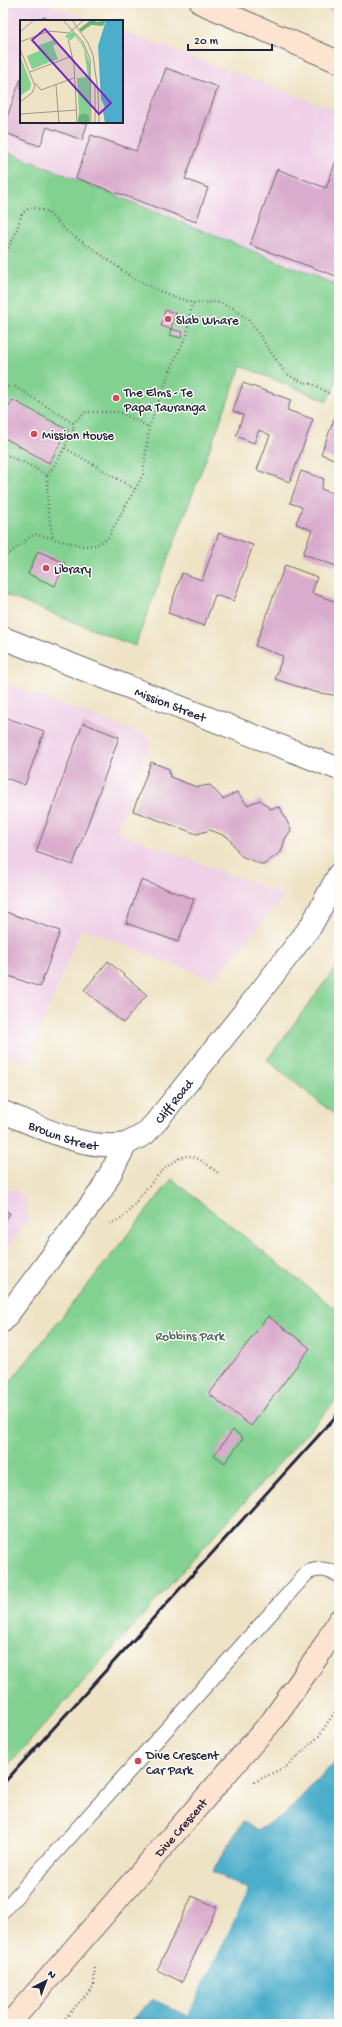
<svg xmlns="http://www.w3.org/2000/svg" width="342" height="2027" viewBox="0 0 342 2027" font-family="'Gochi Hand',sans-serif">
<style>
.built{fill:#efd0e7}
.industrial{fill:#cdbed3}
.green{fill:#82d191;stroke:#527a66}
.water{fill:#4caecb;stroke:#376883}
.pier{fill:#efe3c5}
.building{fill:#d9abcc}
.lines{fill:none;stroke-linecap:round;stroke-linejoin:round}
.lane-casing{stroke:#6a666b;stroke-width:16}
.street-casing{stroke:#6a666b;stroke-width:24}
.secondary-casing{stroke:#6a666b;stroke-width:24}
.path{stroke:#6a666b;stroke-width:2.5;stroke-dasharray:1 3;stroke-linecap:butt}
.lane{stroke:#fff;stroke-width:14}
.street{stroke:#fff;stroke-width:22}
.secondary{stroke:#fde4d1;stroke-width:22}
.rail{stroke:#22223b;stroke-width:3}
.poi-dot{fill:#d1495b;stroke:#fdfcf7;stroke-width:1.5}
.labels{text-anchor:middle;stroke-width:3;stroke-linejoin:round;paint-order:stroke}
.poi-label{font-size:13px;fill:#22223b;stroke:#fdfcf7;text-anchor:start}
.street-label{font-size:13px;fill:#22223b;stroke:#fdfcf7}
.park-label{font-size:13px;fill:#445f59;stroke:#fdfcf7}
.inset-road{fill:none;stroke:#9d968e;stroke-width:1}
.view{fill:#7b2cbf;fill-opacity:0.15;stroke:#7b2cbf;stroke-width:2}
.inset-edge{fill:none;stroke:#22223b;stroke-width:2}
</style>
<rect width="100%" height="100%" fill="#fdfcf7"/>
<filter id="ink" filterUnits="userSpaceOnUse"><feTurbulence type="fractalNoise" baseFrequency=".025" numOctaves="2"/><feDisplacementMap in="SourceGraphic" scale="8" xChannelSelector="R" yChannelSelector="G"/><feConvolveMatrix kernelMatrix="1 2 1 2 8 2 1 2 1" color-interpolation-filters="sRGB"/></filter>
<filter id="wash" filterUnits="userSpaceOnUse"><feTurbulence type="fractalNoise" baseFrequency=".012" numOctaves="4" result="noise"/><feDisplacementMap in="SourceGraphic" scale="16" xChannelSelector="R" yChannelSelector="G"/><feGaussianBlur stdDeviation="0.9" result="paint"/><feColorMatrix in="noise" values="0 0 0 0 0 0 0 0 0 0 0 0 0 0 0 0 0 1.4 0 .05"/><feComposite in="paint" operator="in"/></filter>
<g filter="url(#wash)">
<rect width="100%" height="100%" fill="#efe3c5"/>
<path class="built" d="M3,3H44L94,21H21V122H122V31L339,111V286L3,150Z
M3,682L152,738L116,831L285,895L214,980L81,928L28,1062L3,1052Z
M3,1186L24,1195L29,1219L3,1252Z"/>
<path class="industrial" d="M312,3H339V15Z"/>
<path class="green" d="M8,152L339,286V376L327,401L241,366L135,646L3,594V166Z
M339,963V1118L267,1060Z
M172,1179L339,1312V1397L3,1771V1391Z"/>
<path class="water" d="M339,1757V2024H127L153,1999L187,2015L248,1890L212,1872L243,1821L257,1831L286,1813Z"/>
<path class="pier" d="M212,1872L248,1891L188,2015L153,1999V1997L187,2012L245,1891L211,1874Z"/>
<g id="blocks">
<path class="building" d="M43,17L54,21H41Z
M166,68L218,87L185,179L208,188L196,222L76,178L91,135L136,151Z
M21,78V122H88L82,140L47,127L40,146L3,132V128Z
M337,158H339V277L250,245L277,169L326,188Z
M165,310L176,313L171,329L161,326Z
M171,329L183,332L181,338L170,335Z
M243,383L291,400L287,410L313,419L290,482L257,470L270,435L259,430L254,443L236,436L243,415L233,411Z
M13,400L68,430L49,463L3,437V405L8,408Z
M339,406V461L321,454Z
M301,471L324,479L321,489L339,495V567L303,554L312,530L296,524L302,507L290,503Z
M219,533L253,545L234,601L215,595L204,626L168,613L182,573L202,580Z
M38,551L65,563L55,586L28,574Z
M285,565L317,577L312,593L339,603V696L314,692L275,679L283,656L255,646Z
M7,718L44,731L25,785L3,777V730Z
M83,723L119,737L73,865L36,852Z
M151,762L169,769L170,777L197,787L210,785L223,799L237,792L247,805L260,800L270,809L280,807L291,830L285,839L281,852L263,865L241,856L228,837L210,830L197,834L133,811Z
M141,880L194,899L178,942L126,923Z
M3,911L60,931L40,987L3,974Z
M108,961L147,995L123,1023L84,990Z
M3,1209L10,1214L3,1223Z
M268,1316L310,1348L251,1426L209,1394Z
M233,1430L243,1438L225,1463L214,1455Z
M192,1896L217,1907L182,1982L157,1970Z"/>
</g>
</g>
<g filter="url(#ink)">
<use href="#blocks" fill-opacity="0" stroke="#6a666b" stroke-width="1"/>
<g class="lines">
<g class="lane-casing">
<path id="lane" d="M3,1911L308,1572C321,1568 327,1569 339,1575"/>
</g>
<g class="street-casing">
<g id="street">
<path id="s1" d="M3,638L339,769"/>
<path id="s2" d="M3,1112C42,1127 83,1151 126,1144"/>
<path id="s3" d="M3,1321L101,1191L126,1144L145,1134L155,1123L257,996L311,926L339,874"/>
</g>
</g>
<g class="secondary-casing">
<g id="secondary">
<path d="M201,3L339,62"/>
<path id="s4" d="M9,2024L272,1721L320,1653L339,1620"/>
</g>
</g>
<path class="path" d="M3,259L15,235L22,213L32,207L48,212L66,231L103,256L134,279L162,292L192,303L216,302L233,308L250,321L285,373L300,381L315,385L330,394
M3,387L14,386L73,423L74,429L58,460L47,476L35,468L3,453
M73,423L86,412H119L149,427
M65,448L135,489
M47,476L48,511L53,538
M3,557C15,551 23,541 35,534L83,546L96,545L107,539L143,475L149,427L174,361L187,334L192,303
M109,1223C114,1222 119,1221 123,1217C137,1204 170,1148 194,1157C203,1160 212,1169 220,1174
M254,1782L287,1766L319,1736L339,1705
M60,2024L94,1986L95,1966"/>
<use href="#lane" class="lane"/>
<use href="#street" class="street"/>
<use href="#secondary" class="secondary"/>
<path class="rail" d="M3,1784L339,1413"/>
</g>
</g>
<g class="poi-dot">
<circle cx="168" cy="319" r="4"/>
<circle cx="116" cy="398" r="4"/>
<circle cx="34" cy="434" r="4"/>
<circle cx="46" cy="568" r="4"/>
<circle cx="138" cy="1761" r="4"/>
</g>
<g class="labels">
<g class="poi-label">
<text x="176" y="324">Slab Whare</text>
<text x="124" y="396">The Elms - Te<tspan x="124" dy="15">Papa Tauranga</tspan></text>
<text x="42" y="439">Mission House</text>
<text x="54" y="573">Library</text>
<text x="146" y="1759">Dive Crescent<tspan x="146" dy="15">Car Park</tspan></text>
</g>
<g class="street-label">
<text dy="5" stroke="none"><textPath href="#s1" startOffset="180">Mission Street</textPath></text>
<text dy="5" stroke="none"><textPath href="#s3" startOffset="281">Cliff Road</textPath></text>
<text dy="5" stroke="none"><textPath href="#s2" startOffset="65">Brown Street</textPath></text>
<text dy="5" stroke="none"><textPath href="#s4" startOffset="261">Dive Crescent</textPath></text>
</g>
<g class="park-label">
<text x="190" y="1340">Robbins Park</text>
</g>
</g>
<g transform="translate(20 20)">
<rect width="103" height="103" fill="#efe3c5"/>
<path d="M53,12L63,24L70,44V103H57L59,93L57,58L68,57L64,29L56,31L64,29L60,22L55,16L50,21L49,18H46V15ZM36,19L37,24L33,26L38,39L12,49L7,36L19,31L17,26ZM0,35L11,64L10,69L0,76Z" fill="#82d191"/>
<path d="M71,0L78,2L86,0L83,6L71,5L61,12L59,9ZM58.5 99a5.5 5.5 0 1 1 11 0a5.5 5.5 0 1 1-11 0Z" fill="#69b37b"/>
<path d="M86,0H103V103H85L83,91L85,87L81,79L78,26Z" fill="#4caecb"/>
<path class="inset-road" d="M43,0L63,22L70,39L71,103M52,0L68,23L73,35L78,72L79,103M0,12L14,0M48,19L54,44L57,103M0,22L29,11L49,13L64,0M0,29L15,66L12,73L0,82M10,52L52,36M15,63L21,70L54,58M36,65L39,103M0,94L57,90M75,103V67L77,66"/>
<path class="view" d="M25,9L91,83L79,94L12,20Z"/>
<rect width="103" height="103" class="inset-edge"/>
</g>
<rect width="342" height="2027" fill="none" stroke="#fdfcf7" stroke-width="16"/>
<g transform="translate(46 1981) rotate(42)" stroke="#fdfcf7" stroke-width="3" paint-order="stroke">
<path d="M0-3L7 15L0 10L-7 15Z" fill="#22223b"/>
<text y="-6" font-size="11" font-weight="bold" text-anchor="middle" fill="#22223b">N</text>
</g>
<path d="M188 44v6h84v-6" fill="none" stroke="#22223b" stroke-width="2"/>
<text x="194" y="44" font-size="12" fill="#22223b" stroke="#fdfcf7" stroke-width="3" paint-order="stroke">20 m</text>
</svg>
